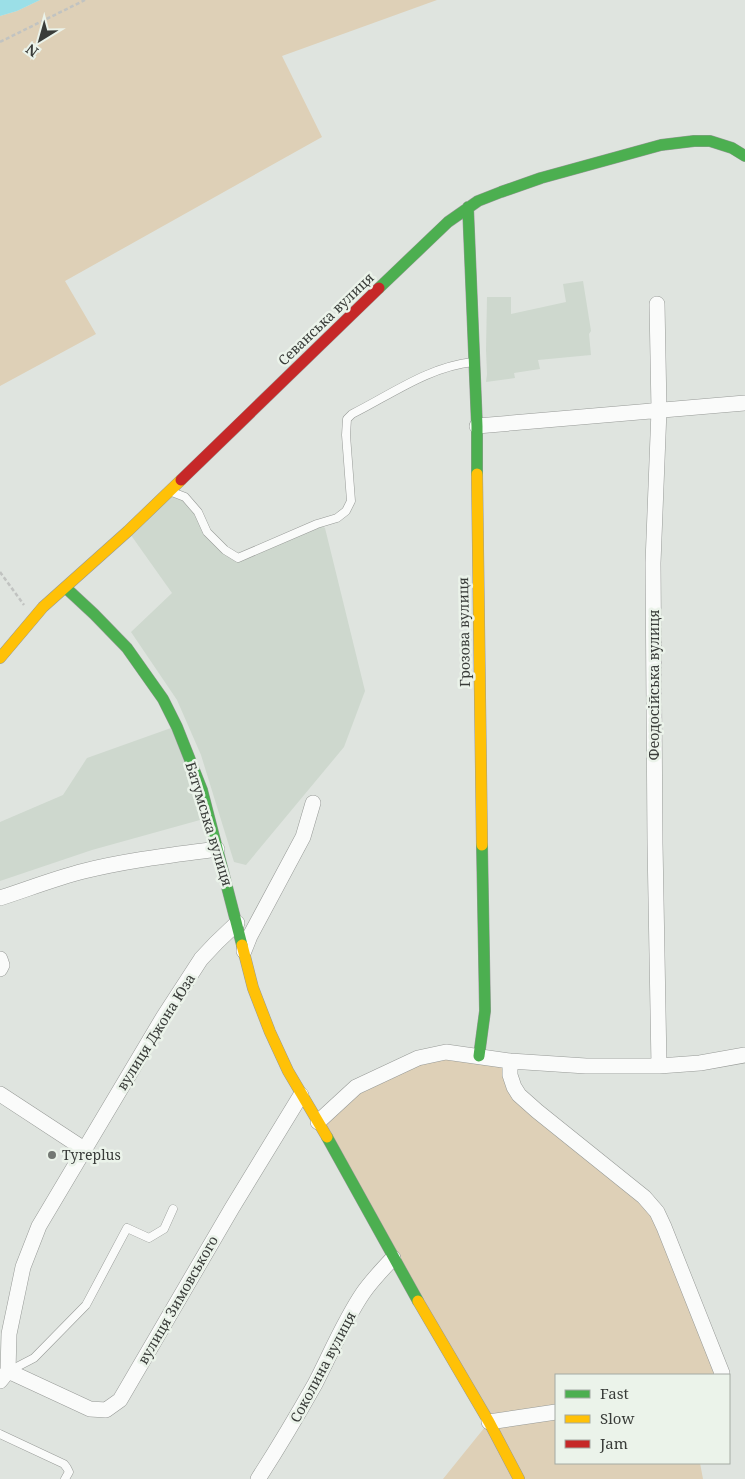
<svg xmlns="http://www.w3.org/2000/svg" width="745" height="1479" viewBox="0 0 745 1479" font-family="'Noto Serif',serif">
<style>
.built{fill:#ced8ce}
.green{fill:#ded0b7}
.water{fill:#9bdfe7}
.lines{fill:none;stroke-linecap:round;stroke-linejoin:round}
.lane-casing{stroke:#979a97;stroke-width:9}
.street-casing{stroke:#979a97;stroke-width:16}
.fast-casing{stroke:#979a97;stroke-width:12}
.slow-casing{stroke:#979a97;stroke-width:12}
.jam-casing{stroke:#979a97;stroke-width:12}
.path{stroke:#c1c3c1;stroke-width:2.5;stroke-dasharray:4 2.5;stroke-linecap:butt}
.lane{stroke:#fafbfa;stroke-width:8}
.street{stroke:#fafbfa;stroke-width:15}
.fast{stroke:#4caf50;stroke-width:11}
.slow{stroke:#ffc107;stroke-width:11}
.jam{stroke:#c62828;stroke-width:11}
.poi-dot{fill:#737773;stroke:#ebf3ea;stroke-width:2}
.labels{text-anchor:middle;stroke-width:5;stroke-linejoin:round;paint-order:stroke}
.street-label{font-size:14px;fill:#393c39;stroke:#ebf3ea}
.poi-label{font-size:14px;fill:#393c39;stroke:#ebf3ea;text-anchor:start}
</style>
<rect width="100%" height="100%" fill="#dfe4df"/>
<path class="built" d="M583,281L591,331L589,334L591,355L538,360L540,369L514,373L515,378L486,382L487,374L486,350L487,297H511V314L566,302L563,284Z
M170,491L185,497L207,532L238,558L317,524L325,528L365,691L344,747L246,865L234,862L201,755L177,700L131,632L172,593L128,531Z
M171,728L186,759L200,820L92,850L0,881V822L63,795L87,758Z"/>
<path class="green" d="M40,0H437L282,56L322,137L65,281L96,334L0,386V16L17,11Z
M418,1058L510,1061L514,1087L644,1197L721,1375H556V1463H700L703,1479H443L489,1422L318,1122L342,1099Z"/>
<path class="water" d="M0,0H40L17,11L0,16Z"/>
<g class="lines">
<g class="lane-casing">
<path id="lane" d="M172,492L185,497L198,512L207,532L225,550L238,558L317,524L337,518L346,511L351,501L346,435L347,419L352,414C392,394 428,367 473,362
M9,1371L34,1358L86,1305L127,1228L149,1238L164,1229L173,1209
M0,1434L64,1464L67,1468L69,1472L65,1479"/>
</g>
<g class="street-casing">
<path id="street" d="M657,304L659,410L653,563L655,843L659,1066
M477,426L745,403
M0,898C28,889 56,878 84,871C128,860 173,855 217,849
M244,951L250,936L303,837L313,803
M0,959L2,965L0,969
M510,1061V1075L514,1087L519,1095L537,1111L644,1197L657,1212L664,1227L722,1373L721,1375
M0,1094L84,1149
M318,1122L356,1087L418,1058L446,1052L510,1061L586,1066H659L700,1063L745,1055
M8,1371L90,1409L106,1410L120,1400L232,1208L301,1095
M0,1381L8,1371L9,1334L23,1267L39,1226L164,1016L201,959L216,943L237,923
M489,1422L556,1412
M258,1479C278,1448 297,1416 315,1384C331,1353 344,1321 363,1293C372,1280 383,1269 393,1258"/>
</g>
<g class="fast-casing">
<path id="fast" d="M468,207L477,426V474
M379,288L448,222L478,201L501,192L541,178L661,145L694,141H710L732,148L745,156
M66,588L94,614L127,648L163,699L177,727L202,790L242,945
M479,1056L485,1011L482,845
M327,1137L418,1301"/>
</g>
<g class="slow-casing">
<path id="slow" d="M477,474L482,845
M0,658L43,607L128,531L181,480
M242,945L253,988L270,1032L288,1071L327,1137
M418,1301L489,1422L519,1479"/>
</g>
<g class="jam-casing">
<path id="jam" d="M181,480L379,288"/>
</g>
<path class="path" d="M0,42L85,0
M0,572L24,605"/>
<use href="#lane" class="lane"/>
<use href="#street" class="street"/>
<use href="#fast" class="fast"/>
<use href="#slow" class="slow"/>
<use href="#jam" class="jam"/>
</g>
<circle class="poi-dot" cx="52" cy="1155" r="5"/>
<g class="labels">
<g class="street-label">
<text transform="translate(326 319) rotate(-44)" y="5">Севанська вулиця</text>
<text transform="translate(464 632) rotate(-91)" y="5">Грозова вулиця</text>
<text transform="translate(654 685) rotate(-90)" y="5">Феодосійська вулиця</text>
<text transform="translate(209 824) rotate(73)" y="5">Батумська вулиця</text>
<text transform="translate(156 1032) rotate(-58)" y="5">вулиця Джона Юза</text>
<text transform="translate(178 1300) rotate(-60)" y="5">вулиця Зимовського</text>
<text transform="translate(323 1367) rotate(-62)" y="5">Соколина вулиця</text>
</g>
<g class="poi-label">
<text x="62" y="1160">Tyreplus</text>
</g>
</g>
<rect x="555" y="1374" width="175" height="90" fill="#ebf3ea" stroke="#a4aaa3"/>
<rect x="565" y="1390" width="25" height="8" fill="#4caf50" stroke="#a4aaa3"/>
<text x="600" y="1399" font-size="15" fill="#393c39">Fast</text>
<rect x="565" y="1415" width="25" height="8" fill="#ffc107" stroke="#a4aaa3"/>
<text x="600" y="1424" font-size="15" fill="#393c39">Slow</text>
<rect x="565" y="1440" width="25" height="8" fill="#c62828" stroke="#a4aaa3"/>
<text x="600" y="1449" font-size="15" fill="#393c39">Jam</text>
<g transform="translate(40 40) rotate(217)" stroke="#ebf3ea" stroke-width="4" paint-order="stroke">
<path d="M0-4L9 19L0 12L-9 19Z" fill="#393c39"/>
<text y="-8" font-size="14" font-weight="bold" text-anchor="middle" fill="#393c39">N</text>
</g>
</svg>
